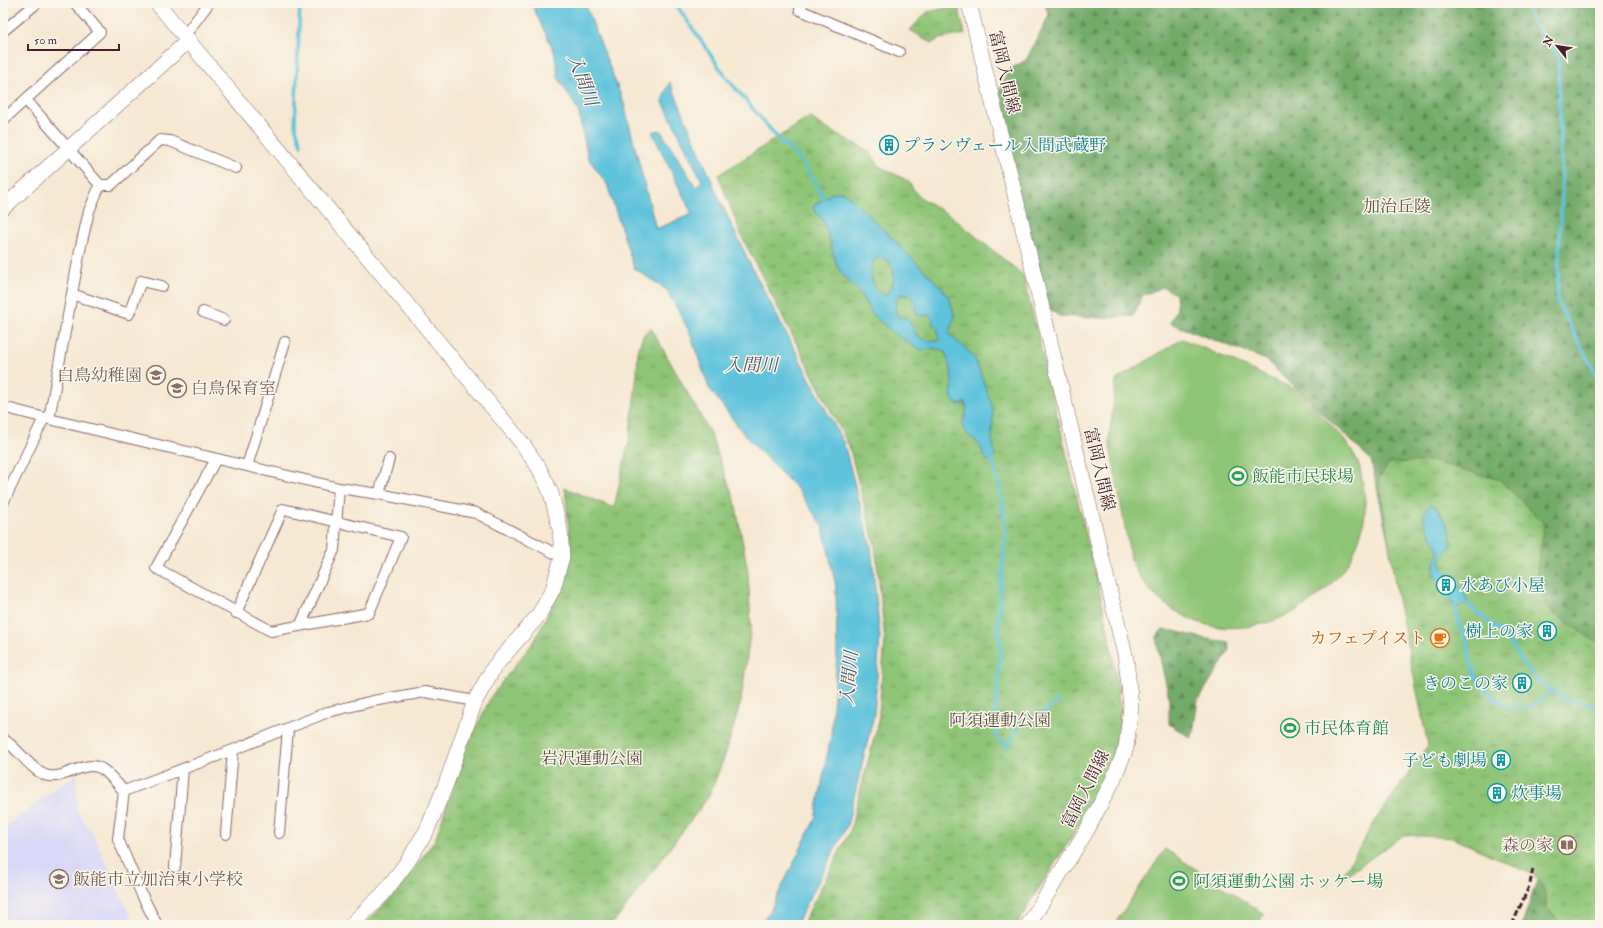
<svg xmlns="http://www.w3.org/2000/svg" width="1603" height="928" viewBox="0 0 1603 928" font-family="'IM FELL Double Pica','Noto Serif JP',serif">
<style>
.built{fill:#d8d7f8}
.grass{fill:#8ec476;stroke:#6c7250}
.forest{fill:url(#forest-firs);stroke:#5e6449}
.park{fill:url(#park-tufts);stroke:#6c7250}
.water{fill:#5ec3dc;stroke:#547184;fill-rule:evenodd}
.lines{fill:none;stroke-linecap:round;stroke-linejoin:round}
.stream{stroke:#5ec3dc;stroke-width:3.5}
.street-casing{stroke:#866565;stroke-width:12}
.secondary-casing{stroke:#866565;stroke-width:16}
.street{stroke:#fff;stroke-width:10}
.secondary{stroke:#fff;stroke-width:15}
.rail{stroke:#4a1f2b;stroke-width:3;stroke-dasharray:6 3;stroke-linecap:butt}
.labels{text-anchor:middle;stroke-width:3;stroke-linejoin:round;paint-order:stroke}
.street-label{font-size:17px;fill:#4a1f2b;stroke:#fbf7ec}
.culture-label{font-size:17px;fill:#0d838f;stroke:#fbf7ec;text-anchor:start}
.park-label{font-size:17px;fill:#5e5142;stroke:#fbf7ec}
.education-label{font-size:17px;fill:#785e54;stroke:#fbf7ec;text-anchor:end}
.leisure-label{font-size:17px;fill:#27864d;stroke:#fbf7ec;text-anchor:start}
.food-label{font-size:17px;fill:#c56008;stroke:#fbf7ec;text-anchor:end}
.water-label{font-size:18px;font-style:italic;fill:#515869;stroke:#fbf7ec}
</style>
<defs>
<pattern id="forest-firs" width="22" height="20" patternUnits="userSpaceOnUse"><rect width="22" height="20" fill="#72aa67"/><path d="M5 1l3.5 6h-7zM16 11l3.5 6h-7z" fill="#608a55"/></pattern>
<pattern id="park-tufts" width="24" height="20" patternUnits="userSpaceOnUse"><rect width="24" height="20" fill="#8ec476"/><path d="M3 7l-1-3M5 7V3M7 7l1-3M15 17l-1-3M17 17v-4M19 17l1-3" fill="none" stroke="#769f61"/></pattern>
</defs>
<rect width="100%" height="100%" fill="#fbf7ec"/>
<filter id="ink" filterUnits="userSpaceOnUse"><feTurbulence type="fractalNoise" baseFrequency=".025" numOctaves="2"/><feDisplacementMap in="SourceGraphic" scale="8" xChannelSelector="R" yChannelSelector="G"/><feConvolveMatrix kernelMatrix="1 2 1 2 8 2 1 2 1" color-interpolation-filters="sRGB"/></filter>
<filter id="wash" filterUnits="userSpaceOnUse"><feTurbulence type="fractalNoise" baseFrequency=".012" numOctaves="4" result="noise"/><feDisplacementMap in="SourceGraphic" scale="16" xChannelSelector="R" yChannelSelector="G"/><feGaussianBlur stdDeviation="0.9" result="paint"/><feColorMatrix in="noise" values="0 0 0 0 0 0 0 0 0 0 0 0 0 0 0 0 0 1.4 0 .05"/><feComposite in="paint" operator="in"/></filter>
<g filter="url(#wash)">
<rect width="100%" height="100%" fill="#f6e8d2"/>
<path class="built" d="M77,775V811L93,834L135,925H3V828L59,786Z"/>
<path class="grass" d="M1182,339C1211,351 1239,364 1267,377C1277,382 1289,385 1297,392C1306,399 1314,409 1323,417C1336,431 1350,444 1358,462C1360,467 1361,474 1362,480C1383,564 1293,640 1212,626C1201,624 1190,619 1181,614C1158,602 1141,584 1131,560L1109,440L1116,380Z
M1165,849L1264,914L1257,925H1114Z"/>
<path class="forest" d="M1044,3H1600V925H1522L1539,874L1431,742L1371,460L1266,360L1170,323L1177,309L1176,294L1163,287L1143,295L1133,316L1103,318L1059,316L1049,308L995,102L1008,70L1026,60L1049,15Z
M1162,630L1175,631L1202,638L1228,642L1230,650L1198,700L1193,733L1191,738L1169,724V698L1157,644V636Z"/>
<path class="park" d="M958,6L965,34L939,39L932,43L910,30L927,12Z
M810,117L822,126L869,151L879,166L908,181L918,196L952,217L1023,275L1101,597L1114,663L1123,734L1109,777L1016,925H802L850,831L878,723L885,640L875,545L849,446L743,239L718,175Z
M651,328L709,431L735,501L748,572L751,627L741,701L725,755L709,796L616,920L609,925H363L397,893L435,840L466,749L492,695L535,640L564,582L570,561V539L565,488L614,508L630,436L637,374L638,350L644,334Z
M1431,461L1500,480L1544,524L1537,569L1546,607L1591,639L1600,643V925H1563L1548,909L1543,885L1532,874L1453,838L1404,835L1340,880L1375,821L1428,745L1396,590L1379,479L1389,463Z"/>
<path class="water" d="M531,3H585L624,104L656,229L692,214L652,132L660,130L696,187L702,181L662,100L670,82L718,196L750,264L844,444L871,546L880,638L874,715L847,826L796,925H759L770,911L815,819L831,736L837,654L836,587L823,527L798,490L747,438L709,388L689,331L667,290L634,268L607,184L588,158L578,110L559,79L554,51Z
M837,192H842L850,197L942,288L949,298L955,316L949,332L951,336L969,352L975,359L993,408L992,440L996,456L992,460L987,461C984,456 982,451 980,446C975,439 965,435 963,427C961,418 970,416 965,402L961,405L957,404C948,398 953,389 952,380C952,371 948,361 945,352L935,348L921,350L898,336L884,325L873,315L858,290L844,277L837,266L824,222L814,210L813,206L830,194ZM881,258C899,262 896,287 884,296C872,290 867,269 875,259ZM900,294C915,294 914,302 916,313L920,316L929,315L933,319L932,324L937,327L939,341C915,341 918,335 907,318L898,317C894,309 894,302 900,294Z
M1431,505L1436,507L1450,530L1451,546C1447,550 1440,556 1440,561C1439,571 1470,590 1467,604L1455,608C1448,598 1439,588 1435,576C1431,563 1438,562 1438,552C1437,537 1412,517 1431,505Z"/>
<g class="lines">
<path class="stream" d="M300,3L295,125L301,145
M675,3L726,77L781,142C799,154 813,179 824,198
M1525,3L1533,23L1558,56L1562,191L1557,301L1600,382
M992,460L998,480L1006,527L1003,570L999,593L1000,605L998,625L1001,648L995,721L996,736L1001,742L1006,746L1008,745L1015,731L1024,721L1044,712L1058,700
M1467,604L1505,635L1524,665L1538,680L1565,699L1600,707
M1455,608L1460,626L1467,642L1471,664L1478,682L1493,697L1505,705L1513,708L1524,709L1535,705L1549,693L1554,691"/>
</g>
</g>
<g filter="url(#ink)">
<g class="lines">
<g class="street-casing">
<path id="street" d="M802,3L800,10L899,52
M3,31L37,3
M185,35L209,3
M26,100L100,185H111L160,140L170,141L236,168
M3,120L100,32L75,3
M72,294L129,314L141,281L162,286
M203,312L224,320
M3,407L49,419L339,488L379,494L476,513L562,557
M49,419L80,250L89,211L100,185
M216,459L156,568L271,631L369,613L401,537L283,509L236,613
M247,466L285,342
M379,494L389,459
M3,503L44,418
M300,626L334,550L339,488
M3,739C18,748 30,769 45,775C64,782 84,758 102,769C109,773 118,785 124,791L118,839L142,895L157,925
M124,791L233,750L328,712L373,701L425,692L475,701
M279,833L288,729
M226,834L233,750
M175,867L183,769"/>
</g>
<g class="secondary-casing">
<path id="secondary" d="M157,3L522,443L539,468L551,493L560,529L562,557L553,589L538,616L494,667L475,701L446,784L427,830L408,861L383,894L351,925
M969,3L1126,659L1131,706L1126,748L1113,780L1087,830L1028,925
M3,208L189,40"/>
</g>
<use href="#street" class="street"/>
<use href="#secondary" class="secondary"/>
<path class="rail" d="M1512,925L1530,884L1533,868"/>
</g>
</g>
<defs>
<g id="building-ring" transform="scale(1)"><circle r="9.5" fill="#fbf7ec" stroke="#0f9aa8" stroke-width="1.5"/><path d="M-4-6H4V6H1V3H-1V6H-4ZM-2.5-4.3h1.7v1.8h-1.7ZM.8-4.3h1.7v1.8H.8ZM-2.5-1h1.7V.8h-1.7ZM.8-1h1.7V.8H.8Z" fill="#0f9aa8"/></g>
<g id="school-ring" transform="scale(1)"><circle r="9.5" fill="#fbf7ec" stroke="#8d6e63" stroke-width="1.5"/><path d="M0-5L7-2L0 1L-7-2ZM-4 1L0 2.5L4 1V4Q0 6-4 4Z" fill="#8d6e63"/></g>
<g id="stadium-ring" transform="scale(1)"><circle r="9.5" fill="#fbf7ec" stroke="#2e9e5b" stroke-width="1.5"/><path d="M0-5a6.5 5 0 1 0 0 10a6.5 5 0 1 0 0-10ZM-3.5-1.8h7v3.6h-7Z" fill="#2e9e5b"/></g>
<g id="cafe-ring" transform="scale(1)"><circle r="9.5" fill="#fbf7ec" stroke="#e8710a" stroke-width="1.5"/><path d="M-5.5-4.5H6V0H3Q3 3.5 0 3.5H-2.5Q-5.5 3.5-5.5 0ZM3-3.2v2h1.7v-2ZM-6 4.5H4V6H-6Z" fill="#e8710a"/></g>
<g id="library-ring" transform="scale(1)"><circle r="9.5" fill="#fbf7ec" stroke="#8d6e63" stroke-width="1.5"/><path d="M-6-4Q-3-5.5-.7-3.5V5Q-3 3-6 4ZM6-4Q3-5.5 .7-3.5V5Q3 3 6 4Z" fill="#8d6e63"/></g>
</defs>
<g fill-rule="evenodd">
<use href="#building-ring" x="889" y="145"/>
<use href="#school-ring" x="156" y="375"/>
<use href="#school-ring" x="177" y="388"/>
<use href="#stadium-ring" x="1238" y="476"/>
<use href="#building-ring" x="1446" y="585"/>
<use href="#building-ring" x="1547" y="631"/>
<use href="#cafe-ring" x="1440" y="638"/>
<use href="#building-ring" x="1522" y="683"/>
<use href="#stadium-ring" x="1290" y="728"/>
<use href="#building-ring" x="1501" y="760"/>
<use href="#building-ring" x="1497" y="793"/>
<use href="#library-ring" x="1567" y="845"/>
<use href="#school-ring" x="59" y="879"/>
<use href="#stadium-ring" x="1179" y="881"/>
</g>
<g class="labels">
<g class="street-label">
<text transform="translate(1005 72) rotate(77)" y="6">富岡入間線</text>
<text transform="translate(1100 469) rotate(77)" y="6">富岡入間線</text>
<text transform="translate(1085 789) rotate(-63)" y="6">富岡入間線</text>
</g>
<g class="culture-label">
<text x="903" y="151">プランヴェール入間武蔵野</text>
<text x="1460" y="591">水あび小屋</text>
<text x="1533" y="637" text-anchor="end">樹上の家</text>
<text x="1508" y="689" text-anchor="end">きのこの家</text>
<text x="1487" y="766" text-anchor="end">子ども劇場</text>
<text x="1511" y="799">炊事場</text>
</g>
<g class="park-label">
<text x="1397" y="212">加治丘陵</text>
<text x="1000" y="726">阿須運動公園</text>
<text x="592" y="764">岩沢運動公園</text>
</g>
<g class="education-label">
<text x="142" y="381">白鳥幼稚園</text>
<text x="191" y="394" text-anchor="start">白鳥保育室</text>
<text x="1553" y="851">森の家</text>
<text x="73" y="885" text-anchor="start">飯能市立加治東小学校</text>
</g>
<g class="leisure-label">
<text x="1252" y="482">飯能市民球場</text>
<text x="1304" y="734">市民体育館</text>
<text x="1193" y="887">阿須運動公園 ホッケー場</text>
</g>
<g class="food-label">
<text x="1426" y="644">カフェプイスト</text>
</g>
<g class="water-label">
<text transform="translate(583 80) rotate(69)" y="6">入間川</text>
<text x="751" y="371">入間川</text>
<text transform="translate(849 678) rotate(-85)" y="6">入間川</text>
</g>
</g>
<rect width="1603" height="928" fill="none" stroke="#fbf7ec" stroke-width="16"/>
<g transform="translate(1557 46) rotate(300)" stroke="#fbf7ec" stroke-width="3" paint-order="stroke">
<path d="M0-3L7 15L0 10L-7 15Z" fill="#4a1f2b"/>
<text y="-6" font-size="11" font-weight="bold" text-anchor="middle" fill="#4a1f2b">N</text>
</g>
<path d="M28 44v6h91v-6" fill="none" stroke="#4a1f2b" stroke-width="2"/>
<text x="34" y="44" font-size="12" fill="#4a1f2b" stroke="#fbf7ec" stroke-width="3" paint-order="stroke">50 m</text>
</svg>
